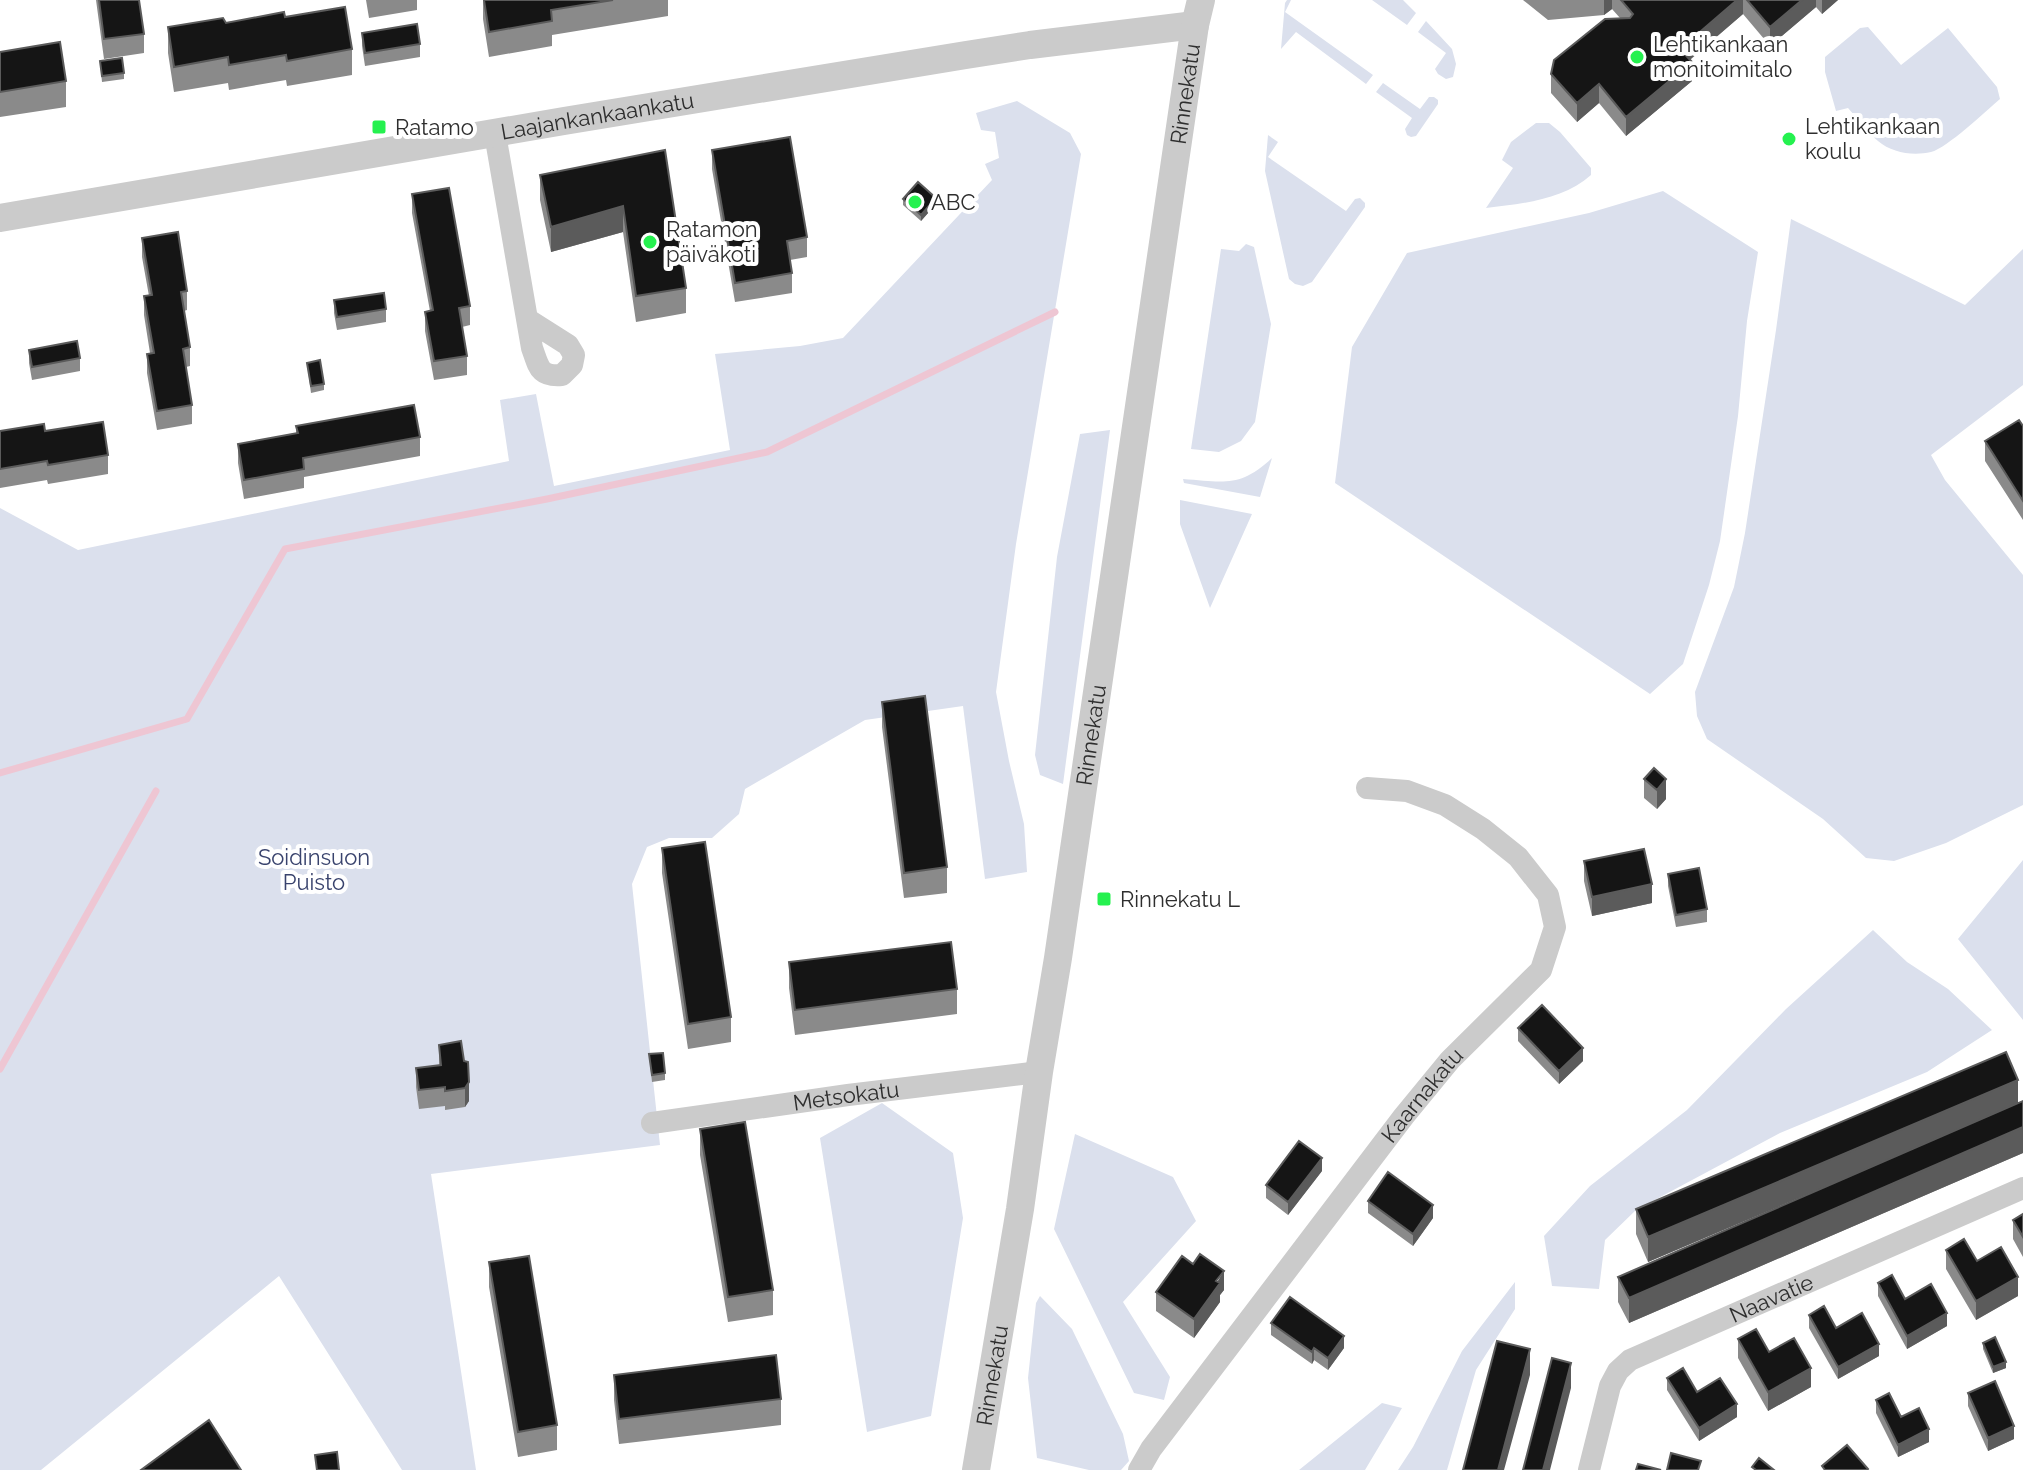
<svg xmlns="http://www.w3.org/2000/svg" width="2023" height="1470" viewBox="0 0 2023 1470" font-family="Raleway,sans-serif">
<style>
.green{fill:#dbe0ed}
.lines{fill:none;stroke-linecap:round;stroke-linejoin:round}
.stream{stroke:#eec6d3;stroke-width:7}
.minor{stroke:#cbcbcb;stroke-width:22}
.tertiary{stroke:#cbcbcb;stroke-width:28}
.wall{fill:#8a8a8a}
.shaded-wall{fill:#5b5b5b}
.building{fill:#151515;stroke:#5b5b5b;stroke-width:2}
.poi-dot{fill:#25f14f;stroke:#fff;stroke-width:3}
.labels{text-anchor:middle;stroke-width:8;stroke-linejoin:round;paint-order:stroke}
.poi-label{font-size:22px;fill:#2e2e2e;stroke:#fff;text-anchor:start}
.street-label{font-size:22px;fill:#2e2e2e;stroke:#fff}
.park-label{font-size:22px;fill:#39436d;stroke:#fff}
</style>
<rect width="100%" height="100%" fill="#fff"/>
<path class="green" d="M1287,0H1291L1285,12L1373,75L1366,84L1296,32L1281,49L1285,3Z
M1372,0H1403L1416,13L1407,25Z
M1426,21L1452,49L1456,64L1453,77L1446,79L1438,74L1435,69L1446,53L1418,32Z
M1868,27L1901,65L1948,28L1997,87L2000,99C1986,111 1947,148 1931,152C1913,156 1892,153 1878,141C1867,132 1858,119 1848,108L1836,111L1825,72V57L1860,28Z
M1383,83L1420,109L1429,97H1434L1438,100V104L1416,136L1411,137L1407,135L1405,129L1412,118L1376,92Z
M1017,101L1070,133L1081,154L1016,544L996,692L1009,761L1024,824L1027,872L985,879L963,706L865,720L745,789L739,814L712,838H669L647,847L632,884L660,1145L431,1174L476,1470H402L279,1276L41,1470H0V508L78,550L509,461L500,400L536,394L554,486L730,450L715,354L800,346L843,338L992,180L985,164L999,158L995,132L981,130L976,113Z
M1536,123H1549L1560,132L1591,168V175C1563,200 1521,204 1486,208L1513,168L1502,160L1511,142Z
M1268,135L1278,142L1268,157L1346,211L1355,199L1360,198L1365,203V207L1312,282L1303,286L1295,284L1289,279L1265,171Z
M1663,191L1758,252L1747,321L1738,416L1720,541L1709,585L1683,664L1650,694L1335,483L1352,347L1407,253L1589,213Z
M1791,219L1965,305L2023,249V385L1931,455L1945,480L2023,575V805L1946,843L1894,861L1866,858L1823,819L1707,739L1697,716L1695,692L1734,587L1745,533L1776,330Z
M1246,244L1254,247L1271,324L1255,422L1241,441L1219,452L1191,449L1221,249L1239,251Z
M1110,430L1063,784L1040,775L1035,755L1057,557L1080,434Z
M1272,458L1260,497L1184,483L1183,479C1224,482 1240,488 1272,458Z
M1180,500L1252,514L1210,608L1180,524Z
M2023,860V1020L1958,939Z
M1873,930L1907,962L1948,989L1992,1030L1927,1072L1780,1133L1636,1210L1605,1240L1599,1289L1552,1286L1544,1236L1590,1186L1687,1110L1786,1009Z
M882,1103L953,1153L963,1218L931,1416L867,1432L820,1138Z
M1075,1134L1173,1177L1196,1221L1123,1302L1170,1377L1164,1400L1134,1393L1054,1229Z
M1515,1282V1309L1476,1370L1447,1470H1398L1413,1447L1462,1351Z
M1040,1296L1072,1329L1123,1434L1129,1461L1121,1470H1089L1037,1458L1028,1378L1036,1303Z
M1382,1403L1402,1408L1365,1470H1299Z"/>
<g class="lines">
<path class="stream" d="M0,773L187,719L285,549L547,499L767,452L1055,312
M0,1069L156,791"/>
<g class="minor">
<path d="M495,134L532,348C539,367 539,377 562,375L572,365L574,355L568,345L527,319"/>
<path id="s1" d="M652,1123L848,1095L1039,1072"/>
<path id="s2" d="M1139,1470L1151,1449L1404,1116L1450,1060L1541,970L1555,927L1548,895L1518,857L1483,829L1445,805L1407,791L1367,788"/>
<path id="s3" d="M1589,1470L1610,1386L1618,1371L1630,1360L2023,1188"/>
</g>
<g class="tertiary">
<path id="s4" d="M0,218L564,121L966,55L1030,45L1195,25"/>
<path id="s5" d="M976,1470L1020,1209L1039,1072L1058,958L1195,25L1201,0"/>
</g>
</g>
<path class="wall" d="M96,0H139L144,34V53L104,59Z
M366,0H417V10L369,18Z
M483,0H668V16L552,35V46L489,57L483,19Z
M1523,0H1838L1822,14L1816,7L1770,46L1743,14L1690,60L1692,81L1626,136L1599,103L1577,122L1551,93V74L1620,18L1612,9L1604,15L1548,20Z
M285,17L352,49V75L287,86L286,80L229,90L228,83L174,92L168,53V27Z
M362,33L420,44V57L365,66L362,46Z
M0,52L66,81V107L0,117Z
M100,61L124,73V79L102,82Z
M665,150L686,288V313L636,322L623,232L551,252L540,200V175Z
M712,150L807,237V257L790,260L792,273V293L735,302L712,169Z
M412,194L470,306V325L462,327L467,356V375L434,380L425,331V312L430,311L412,213Z
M903,199L936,204L921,221L903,205Z
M142,238L187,291V310L184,311L190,347V366L186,367L192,405V424L157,430L147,373V354L150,353L144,315V296H149L142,257Z
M334,300L386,309V322L337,330L334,313Z
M29,350L80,358V371L32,380L29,363Z
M307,363L324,384V390L311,393Z
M296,426L420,437V456L304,477V488L244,499L238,463V444L296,433Z
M2023,426V520L1985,461V441Z
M0,431H45L108,455V474L48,484L47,480L0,488Z
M882,702L947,867V893L904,898L882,727Z
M1644,779L1666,799L1657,809L1644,798Z
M662,848L731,1017V1042L688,1049L662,873Z
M1584,861L1652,903L1592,916L1584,881Z
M1668,874L1707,909V922L1676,927L1668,886Z
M789,962L957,989V1014L795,1035L789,988Z
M1518,1028L1583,1061L1559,1084L1518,1041Z
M461,1041L469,1101L465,1107L445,1110V1106L419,1109L416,1087V1068L439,1065V1045Z
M2006,1052L2018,1080V1103L2023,1101V1153L1629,1323L1618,1302V1277L1817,1190L1648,1262L1636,1234V1209Z
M649,1054L665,1073V1080L652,1082Z
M700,1129L773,1290V1315L728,1322L700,1155Z
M1322,1171L1288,1215L1266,1198V1185Z
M1368,1201L1433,1218L1413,1246L1368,1213Z
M2023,1214V1257L2013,1239V1220Z
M1946,1250L1977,1261L2018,1296L1976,1320L1946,1269Z
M489,1262L557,1425V1450L518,1457L489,1287Z
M1193,1264L1224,1290L1220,1295V1302L1194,1338L1156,1311V1292Z
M1878,1283L1905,1299L1947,1326L1907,1349L1878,1296Z
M1809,1315L1836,1328L1879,1356L1838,1379L1809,1328Z
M1271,1323L1344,1348L1328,1370L1314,1360L1312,1364L1271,1335Z
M1738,1339L1769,1352L1811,1387L1768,1411L1738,1358Z
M1983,1343L2006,1368L1993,1373L1983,1349Z
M614,1375L781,1399V1425L619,1444L614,1400Z
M1667,1378L1697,1392L1737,1417L1699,1441L1667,1390Z
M1968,1393L2014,1439L1988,1451L1968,1406Z
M1876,1400L1901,1417L1929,1442L1898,1457L1876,1413Z"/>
<path class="shaded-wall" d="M1604,0H1612V9L1604,15Z
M1737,0H1743V14L1680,68V49Z
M1802,0H1816V7L1770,46V27Z
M1822,0H1838L1822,14Z
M1692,62V81L1626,136V117Z
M1599,84V103L1577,122V103Z
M936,198V204L921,221V215Z
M623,206V232L551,252V227Z
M1666,779V799L1657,809V790Z
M1652,884V903L1592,916V897Z
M1583,1048V1061L1559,1084V1071Z
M2018,1080V1105L1648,1262V1237Z
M469,1082V1101L465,1107V1088Z
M2023,1127V1153L1629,1323V1298Z
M1322,1158V1171L1288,1215V1202Z
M1433,1205V1218L1413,1246V1234Z
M1224,1271V1290L1220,1295V1302L1194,1338V1319Z
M2018,1277V1296L1976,1320V1301Z
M1947,1313V1326L1907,1349V1336Z
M1344,1336V1348L1328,1370V1358Z
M1879,1344V1356L1838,1379V1367Z
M1314,1348V1360L1312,1364V1352Z
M1530,1349V1375L1504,1470H1498Z
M2006,1362V1368L1993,1373V1367Z
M1571,1363V1388L1550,1470H1543Z
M1811,1368V1387L1768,1411V1392Z
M1737,1404V1417L1699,1441V1428Z
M2014,1426V1439L1988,1451V1438Z
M1929,1429V1442L1898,1457V1445Z"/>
<path class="building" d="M99,0H139L144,34L104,39Z
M484,0H613L551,10L552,21L489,32Z
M1621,0H1737L1680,49L1692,62L1626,117L1599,84L1577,103L1551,74L1554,60L1605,19L1630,18L1633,14Z
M1747,0H1802L1770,27Z
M345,7L352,49L287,61L286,55L229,65L228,57L174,67L168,27L223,18L226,23L284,12L285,17Z
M417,24L420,44L365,53L362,33Z
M60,42L66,81L0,92V52Z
M122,58L124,73L102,76L100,61Z
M790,137L807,237L787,241L792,273L735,283L712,150Z
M665,150L686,288L636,296L623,206L551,227L540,175Z
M918,182L936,198L921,215L903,199Z
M449,188L470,306L459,308L467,356L434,361L425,312L433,310L412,194Z
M178,232L187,291L181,292L190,347L183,349L192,405L157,411L147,354L154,353L144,296L152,295L142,238Z
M384,293L386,309L337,317L334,300Z
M77,341L80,358L32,367L29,350Z
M320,360L324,384L311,386L307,363Z
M414,405L420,437L303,458L304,469L244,480L238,444L298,433L296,426Z
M2019,420L2023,426V501L1985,441Z
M103,422L108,455L48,465L47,461L0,469V431L44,424L45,431Z
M925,696L947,867L904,873L882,702Z
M1654,768L1666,779L1657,790L1644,779Z
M705,842L731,1017L688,1024L662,848Z
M1644,849L1652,884L1592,897L1584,861Z
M1699,868L1707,909L1676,915L1668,874Z
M951,942L957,989L795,1010L789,962Z
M1542,1005L1583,1048L1559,1071L1518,1028Z
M461,1041L464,1061L468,1062L469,1082L465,1088L445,1091V1087L419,1090L416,1068L441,1065L439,1045Z
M2006,1052L2018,1080L1648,1237L1636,1209Z
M663,1053L665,1073L652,1075L649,1054Z
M2023,1101V1127L1629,1298L1618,1277Z
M745,1122L773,1290L728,1297L700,1129Z
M1299,1141L1322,1158L1288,1202L1266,1185Z
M1388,1172L1433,1205L1413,1234L1368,1201Z
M2023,1214V1237L2013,1220Z
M1964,1239L1977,1261L2001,1247L2018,1277L1976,1301L1946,1250Z
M1200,1254L1224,1271L1216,1281L1220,1283L1194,1319L1156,1292L1182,1256L1193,1264Z
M529,1256L557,1425L518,1432L489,1262Z
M1892,1275L1905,1299L1931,1284L1947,1313L1907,1336L1878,1283Z
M1290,1297L1344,1336L1328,1358L1314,1348L1312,1352L1271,1323Z
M1824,1306L1836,1328L1862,1313L1879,1344L1838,1367L1809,1315Z
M1756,1329L1769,1352L1794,1338L1811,1368L1768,1392L1738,1339Z
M1995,1337L2006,1362L1993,1367L1983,1343Z
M1497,1341L1530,1349L1498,1470H1463Z
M776,1355L781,1399L619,1419L614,1375Z
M1552,1358L1571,1363L1543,1470H1523Z
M1683,1368L1697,1392L1720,1378L1737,1404L1699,1428L1667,1378Z
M1995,1381L2014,1426L1988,1438L1968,1393Z
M1889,1393L1901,1417L1919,1408L1929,1429L1898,1445L1876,1400Z
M209,1420L241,1470H141Z
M1847,1445L1868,1469L1867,1470H1825L1822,1466Z
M337,1452L339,1470H317L315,1455Z
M1671,1453L1701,1461L1698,1470H1667Z
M1759,1458L1774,1470H1756L1752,1467Z
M1638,1464L1661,1470H1636Z"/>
<g class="poi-dot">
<circle cx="1637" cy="57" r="8"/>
<rect x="371" y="119" width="16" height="16" rx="4"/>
<circle cx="1789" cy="139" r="8"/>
<circle cx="915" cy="202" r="8"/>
<circle cx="650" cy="242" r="8"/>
<rect x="1096" y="891" width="16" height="16" rx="4"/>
</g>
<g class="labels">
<g class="poi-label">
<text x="1653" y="52">Lehtikankaan<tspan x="1653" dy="25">monitoimitalo</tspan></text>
<text x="1805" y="134">Lehtikankaan<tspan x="1805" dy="25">koulu</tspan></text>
<text x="395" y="135">Ratamo</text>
<text x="931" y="210">ABC</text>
<text x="666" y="237">Ratamon<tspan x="666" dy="25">päiväkoti</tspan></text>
<text x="1120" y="907">Rinnekatu L</text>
</g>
<g class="street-label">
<text dy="8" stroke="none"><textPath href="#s5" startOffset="1392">Rinnekatu</textPath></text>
<text dy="8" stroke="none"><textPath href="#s4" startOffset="606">Laajankankaankatu</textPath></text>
<text dy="8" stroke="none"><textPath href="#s5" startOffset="744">Rinnekatu</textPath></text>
<text dy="8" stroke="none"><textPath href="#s1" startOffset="196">Metsokatu</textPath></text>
<text dy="8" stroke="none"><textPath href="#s2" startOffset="470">Kaarnakatu</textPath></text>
<text dy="8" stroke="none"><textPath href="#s3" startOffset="274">Naavatie</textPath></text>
<text dy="8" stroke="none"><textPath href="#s5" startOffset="96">Rinnekatu</textPath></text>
</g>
<g class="park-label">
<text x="314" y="865">Soidinsuon<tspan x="314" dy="25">Puisto</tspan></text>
</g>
</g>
</svg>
